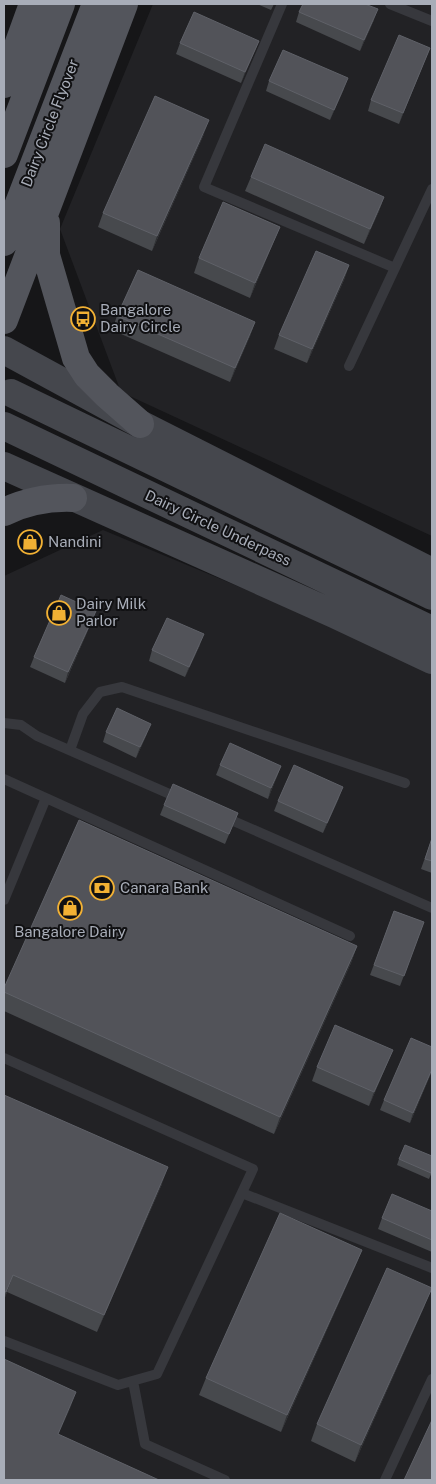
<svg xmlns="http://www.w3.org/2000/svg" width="436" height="1484" viewBox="0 0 436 1484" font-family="'Public Sans',sans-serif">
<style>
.built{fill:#222225}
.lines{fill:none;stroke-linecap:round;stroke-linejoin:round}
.lane{stroke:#37383d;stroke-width:10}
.secondary{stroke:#45474d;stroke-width:28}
.primary{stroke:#53555c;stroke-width:28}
.wall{fill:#47494d}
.shaded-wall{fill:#2f3033}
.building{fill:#525359;stroke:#5f6168}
.labels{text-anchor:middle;stroke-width:4;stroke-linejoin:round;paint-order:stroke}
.street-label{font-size:15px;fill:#a8adb8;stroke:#111113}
.poi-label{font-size:15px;fill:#a8adb8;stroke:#111113;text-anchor:start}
</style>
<rect width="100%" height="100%" fill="#161618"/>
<path class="built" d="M153,4H432V536L121,392L60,229Z
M103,530L432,667V1480H4V576Z"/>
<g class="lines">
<path class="lane" d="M282,4L204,187L395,268
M390,4L432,21
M349,366L432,189
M4,723L21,725L37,736L181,799
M70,750L83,714L100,692L122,687L405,783
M4,779L350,936
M222,816L432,908
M4,900L46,798
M4,1058L253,1169L157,1374L118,1385L4,1341
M242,1193L432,1268
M133,1381L145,1444L225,1480
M385,1480L432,1379"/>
<path class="secondary" d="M4,350L140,424L432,572
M11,393L432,596
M4,426L432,630
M4,466L334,614L432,660"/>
<path class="primary" d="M4,84L33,4
M4,154L61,4
M46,223V255L76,358L87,375L107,395L140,424
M4,242L96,4
M4,320L124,4
M4,512C27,501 48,497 73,498"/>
</g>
<path class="wall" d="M257,4H274L271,10Z
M299,12L374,20L360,51L296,22Z
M259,41L241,83L176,54L180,43Z
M430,48L399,124L368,111L371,100Z
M269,81L344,89L330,120L266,91Z
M204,134L152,251L98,227L103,213Z
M251,177L384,197L379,211L364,244L245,191Z
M280,227L274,241L250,298L194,273L199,258Z
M349,265L344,280L307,363L274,349L279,335Z
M117,316L255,322L250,336L230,382L112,330Z
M96,611L92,621L65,683L30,667L34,657Z
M200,645L185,677L149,661L152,650Z
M106,732L147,734L136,758L103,742Z
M220,765L281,766L268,799L216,775Z
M339,798L323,833L274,811L278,801Z
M164,805L238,813L225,844L160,815Z
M432,838V873L421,869Z
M394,911L424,922L400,986L370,975Z
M357,946L351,963L274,1134L4,1011V988Z
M393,1050L369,1106L312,1081L317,1067Z
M432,1071L410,1123L380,1110L384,1100Z
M4,1095L162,1184L97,1332L7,1292L4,1300Z
M399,1159L432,1172L429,1179L397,1165Z
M432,1211V1252L378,1229L382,1218Z
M362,1250L355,1267L281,1432L199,1395L206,1378Z
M425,1305L355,1462L311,1441L317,1424Z"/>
<path class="shaded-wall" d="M378,9L374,20L360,51L364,40Z
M259,41L255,51L241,83L245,72Z
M430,48L426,58L399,124L403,113Z
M348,78L344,89L330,120L334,110Z
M209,120L204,134L152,251L157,236Z
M384,197L379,211L364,244L370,229Z
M280,227L274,241L250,298L255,283Z
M349,265L344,280L307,363L312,349Z
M255,322L250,336L230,382L235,368Z
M96,611L92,621L65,683L68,672Z
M204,634L200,645L185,677L189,667Z
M151,724L147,734L136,758L140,747Z
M281,766L277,777L268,799L271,788Z
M343,787L339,798L323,833L327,823Z
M357,946L351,963L274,1134L280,1117Z
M393,1050L369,1106L374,1092Z
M432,1069V1071L410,1123L413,1113Z
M168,1167L162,1184L97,1332L104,1315Z
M362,1250L355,1267L281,1432L287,1415Z
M13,1275L7,1292L4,1300L6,1292Z
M432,1288L425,1305L355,1462L361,1445Z
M76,1392L70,1409L51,1451L58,1434Z"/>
<path class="building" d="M303,4H365L378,9L364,40L299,12Z
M194,12L259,41L245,72L180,43Z
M399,35L430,48L403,113L371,100Z
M283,50L348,78L334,110L269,81Z
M155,96L209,120L157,236L103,213Z
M265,144L384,197L370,229L251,177Z
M223,202L280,227L255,283L199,258Z
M316,251L349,265L312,349L279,335Z
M138,270L255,322L235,368L117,316Z
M61,595L96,611L68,672L34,657Z
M167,618L204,634L189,667L152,650Z
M117,708L151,724L140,747L106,732Z
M230,743L281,766L271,788L220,765Z
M294,765L343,787L327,823L278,801Z
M173,784L238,813L229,834L164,805Z
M79,820L357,946L280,1117L4,992V988Z
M432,838V861L425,859Z
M394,911L424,922L404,976L374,965Z
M335,1025L393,1050L374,1092L317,1067Z
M411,1038L432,1047V1069L413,1113L384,1100Z
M4,1095L168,1167L104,1315L13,1275L6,1292L4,1291Z
M405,1145L432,1156V1171L431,1173L399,1159Z
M392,1194L432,1211V1240L382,1218Z
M280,1213L362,1250L287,1415L206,1378Z
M387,1268L432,1288L361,1445L317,1424Z
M4,1359L76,1392L58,1434L159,1480H4Z
M432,1420V1480H404Z"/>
<defs>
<g id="bus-ring" transform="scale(1.25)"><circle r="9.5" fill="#111113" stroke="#f2b134" stroke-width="1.5"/><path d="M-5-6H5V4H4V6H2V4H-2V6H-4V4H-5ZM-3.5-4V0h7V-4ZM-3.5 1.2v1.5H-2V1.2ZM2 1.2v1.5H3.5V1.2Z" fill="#f2b134"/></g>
<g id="shop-ring" transform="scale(1.25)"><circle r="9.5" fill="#111113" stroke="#f2b134" stroke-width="1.5"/><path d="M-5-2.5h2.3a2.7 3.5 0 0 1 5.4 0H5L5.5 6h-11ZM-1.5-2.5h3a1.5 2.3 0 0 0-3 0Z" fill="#f2b134"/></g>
<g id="bank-ring" transform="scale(1.25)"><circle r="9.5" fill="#111113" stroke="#f2b134" stroke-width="1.5"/><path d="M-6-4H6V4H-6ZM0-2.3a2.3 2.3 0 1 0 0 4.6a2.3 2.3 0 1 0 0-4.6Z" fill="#f2b134"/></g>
</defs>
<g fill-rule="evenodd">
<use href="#bus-ring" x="83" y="319"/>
<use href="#shop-ring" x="30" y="542"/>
<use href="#shop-ring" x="59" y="613"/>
<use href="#bank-ring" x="102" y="888"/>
<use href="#shop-ring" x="70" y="908"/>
</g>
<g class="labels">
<g class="street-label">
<text transform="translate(50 123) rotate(-69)" y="5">Dairy Circle Flyover</text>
<text transform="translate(218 528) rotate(25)" y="5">Dairy Circle Underpass</text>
</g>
<g class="poi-label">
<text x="100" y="315">Bangalore<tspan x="100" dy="17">Dairy Circle</tspan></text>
<text x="48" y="547">Nandini</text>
<text x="76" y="609">Dairy Milk<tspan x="76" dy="17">Parlor</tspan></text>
<text x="120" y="893">Canara Bank</text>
<text x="70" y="937" text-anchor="middle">Bangalore Dairy</text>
</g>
</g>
<rect width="436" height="1484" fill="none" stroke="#a8adb8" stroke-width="10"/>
</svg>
